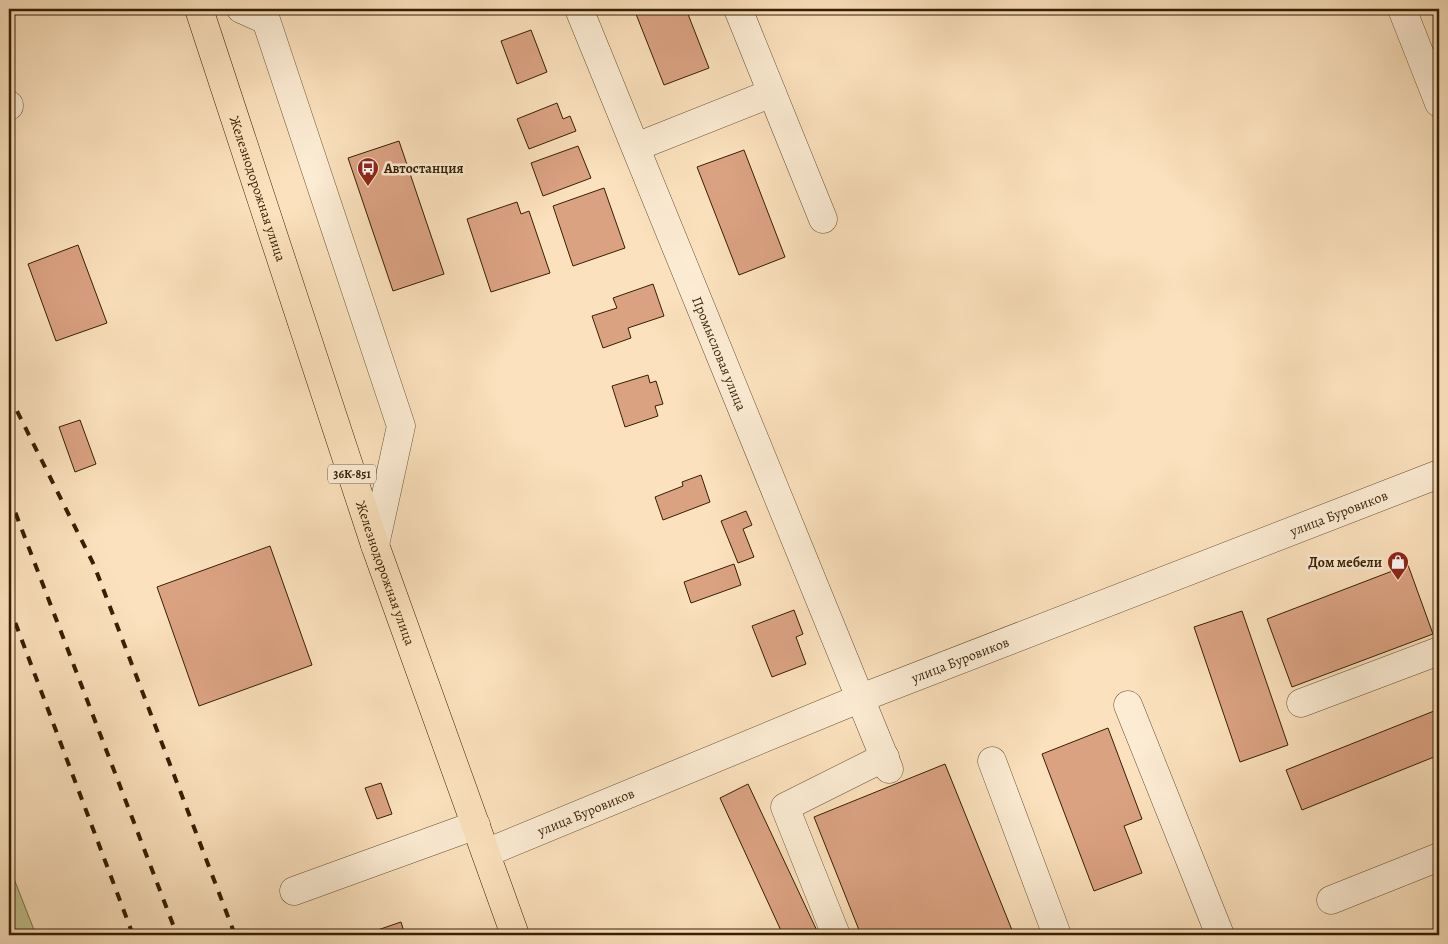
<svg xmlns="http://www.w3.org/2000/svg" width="1448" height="944" viewBox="0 0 1448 944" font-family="Alegreya,serif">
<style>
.green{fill:#c1c28f;stroke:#7c704a}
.building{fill:#dba282;stroke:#361f04}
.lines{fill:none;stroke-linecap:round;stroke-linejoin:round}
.minor-casing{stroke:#675032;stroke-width:29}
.major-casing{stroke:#361f04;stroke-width:29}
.minor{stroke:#fcecd4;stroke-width:28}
.major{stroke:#fbe1bd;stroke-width:28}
.rail{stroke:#361f04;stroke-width:4;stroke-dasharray:9 9;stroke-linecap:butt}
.labels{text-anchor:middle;stroke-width:5;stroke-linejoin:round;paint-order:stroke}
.shield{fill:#fcecd4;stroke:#715c42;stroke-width:1}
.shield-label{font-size:12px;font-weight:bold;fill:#361f04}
.poi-label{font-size:14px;font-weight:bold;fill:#361f04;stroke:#fcecd4;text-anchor:start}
.street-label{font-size:14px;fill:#361f04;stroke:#fcecd4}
</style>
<rect width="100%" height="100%" fill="#fbe1bd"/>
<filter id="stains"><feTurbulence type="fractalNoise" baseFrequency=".004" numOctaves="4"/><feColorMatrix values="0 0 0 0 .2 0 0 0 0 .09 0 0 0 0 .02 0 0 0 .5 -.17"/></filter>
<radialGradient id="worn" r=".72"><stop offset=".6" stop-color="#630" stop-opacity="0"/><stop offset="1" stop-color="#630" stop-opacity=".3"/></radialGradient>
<path class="green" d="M9,866L36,935H9Z"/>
<path class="building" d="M634,9H686L709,68L664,85Z
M531,30L547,72L517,84L501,41Z
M557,103L563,119L570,116L576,131L529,149L517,119Z
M399,141L444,274L393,291L348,158Z
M578,146L591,178L543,196L531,163Z
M744,150L785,257L739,275L697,167Z
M604,188L625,248L573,266L553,206Z
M517,202L521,214L529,211L550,273L491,292L467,219Z
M78,245L107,323L56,341L28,264Z
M653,284L664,316L628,328L631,338L603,348L592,316L617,308L613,298Z
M648,375L650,383L656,381L663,404L655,406L658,416L625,427L612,386Z
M80,420L96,464L75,472L59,427Z
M701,475L710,502L663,520L655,497L683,486L682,482Z
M746,511L752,525L743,529L754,557L738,563L721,521Z
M270,546L312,665L199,706L157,587Z
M734,564L741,585L691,603L684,582Z
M1408,565L1433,634L1292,687L1267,619Z
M794,610L803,634L796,637L806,664L772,677L752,626Z
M1242,611L1288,745L1240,762L1194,627Z
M1439,709V755L1302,810L1286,770Z
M1108,728L1142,819L1124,826L1142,873L1094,891L1042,754Z
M945,764L1014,935H861L814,817Z
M381,783L392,814L377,819L365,788Z
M748,784L819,935H783L720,798Z
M401,922L405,935H363Z"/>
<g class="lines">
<g class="minor-casing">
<g id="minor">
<path d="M241,9L266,20L401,426L375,545"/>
<path id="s1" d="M579,9L889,769"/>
<path d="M738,9L823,219"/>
<path d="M1402,9L1439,103"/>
<path d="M9,105V106"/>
<path d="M636,147L772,93"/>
<path d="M1301,703L1439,651"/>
<path d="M1128,705L1220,935"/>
<path d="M992,761L1057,935"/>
<path id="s2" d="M486,853L861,698L1439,474"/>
<path d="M294,891L476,825"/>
<path d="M1331,900L1439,857"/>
<path d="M836,935L785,807L885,757"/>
</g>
</g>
<g class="major-casing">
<g id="major">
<path id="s3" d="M199,9L375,545L515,935"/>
</g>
</g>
<use href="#minor" class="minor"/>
<use href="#major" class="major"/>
<path class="rail" d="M9,395L94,565L235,935
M9,496L177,935
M9,606L133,935"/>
</g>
<defs>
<g id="bus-pin" transform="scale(1.125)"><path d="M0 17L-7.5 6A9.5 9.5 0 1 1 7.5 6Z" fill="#8f2418" stroke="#fcecd4"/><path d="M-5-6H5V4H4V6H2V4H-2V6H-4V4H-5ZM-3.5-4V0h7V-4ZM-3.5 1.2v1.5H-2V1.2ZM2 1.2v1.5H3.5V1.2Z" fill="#fff"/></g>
<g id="shop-pin" transform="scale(1.125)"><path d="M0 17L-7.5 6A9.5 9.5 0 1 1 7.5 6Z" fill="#8f2418" stroke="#fcecd4"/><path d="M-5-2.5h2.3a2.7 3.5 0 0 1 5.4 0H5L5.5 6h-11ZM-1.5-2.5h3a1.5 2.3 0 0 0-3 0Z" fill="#fff"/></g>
</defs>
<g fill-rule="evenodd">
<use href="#bus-pin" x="368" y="168"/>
<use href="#shop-pin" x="1398" y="562"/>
</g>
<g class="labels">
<rect class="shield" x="328" y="464.5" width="48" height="19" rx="4"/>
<g class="shield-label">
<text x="352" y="478">36К-851</text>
</g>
<g class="poi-label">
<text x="384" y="173">Автостанция</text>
<text x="1382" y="567" text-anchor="end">Дом мебели</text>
</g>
<g class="street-label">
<text dy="5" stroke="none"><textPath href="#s3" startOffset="189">Железнодорожная улица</textPath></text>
<text dy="5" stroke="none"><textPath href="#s1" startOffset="372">Промысловая улица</textPath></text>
<text dy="5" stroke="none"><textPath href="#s2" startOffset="918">улица Буровиков</textPath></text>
<text dy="5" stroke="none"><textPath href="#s3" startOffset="594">Железнодорожная улица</textPath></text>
<text dy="5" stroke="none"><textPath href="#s2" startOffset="512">улица Буровиков</textPath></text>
<text dy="5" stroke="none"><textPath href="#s2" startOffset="108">улица Буровиков</textPath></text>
</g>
</g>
<rect width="1448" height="944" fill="none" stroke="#fbe1bd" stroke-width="30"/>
<rect x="10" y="10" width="1428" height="924" fill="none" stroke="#361f04" stroke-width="2.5"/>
<rect x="15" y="15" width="1418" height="914" fill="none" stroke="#361f04"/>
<rect width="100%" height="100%" filter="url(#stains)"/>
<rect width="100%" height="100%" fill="url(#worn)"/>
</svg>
